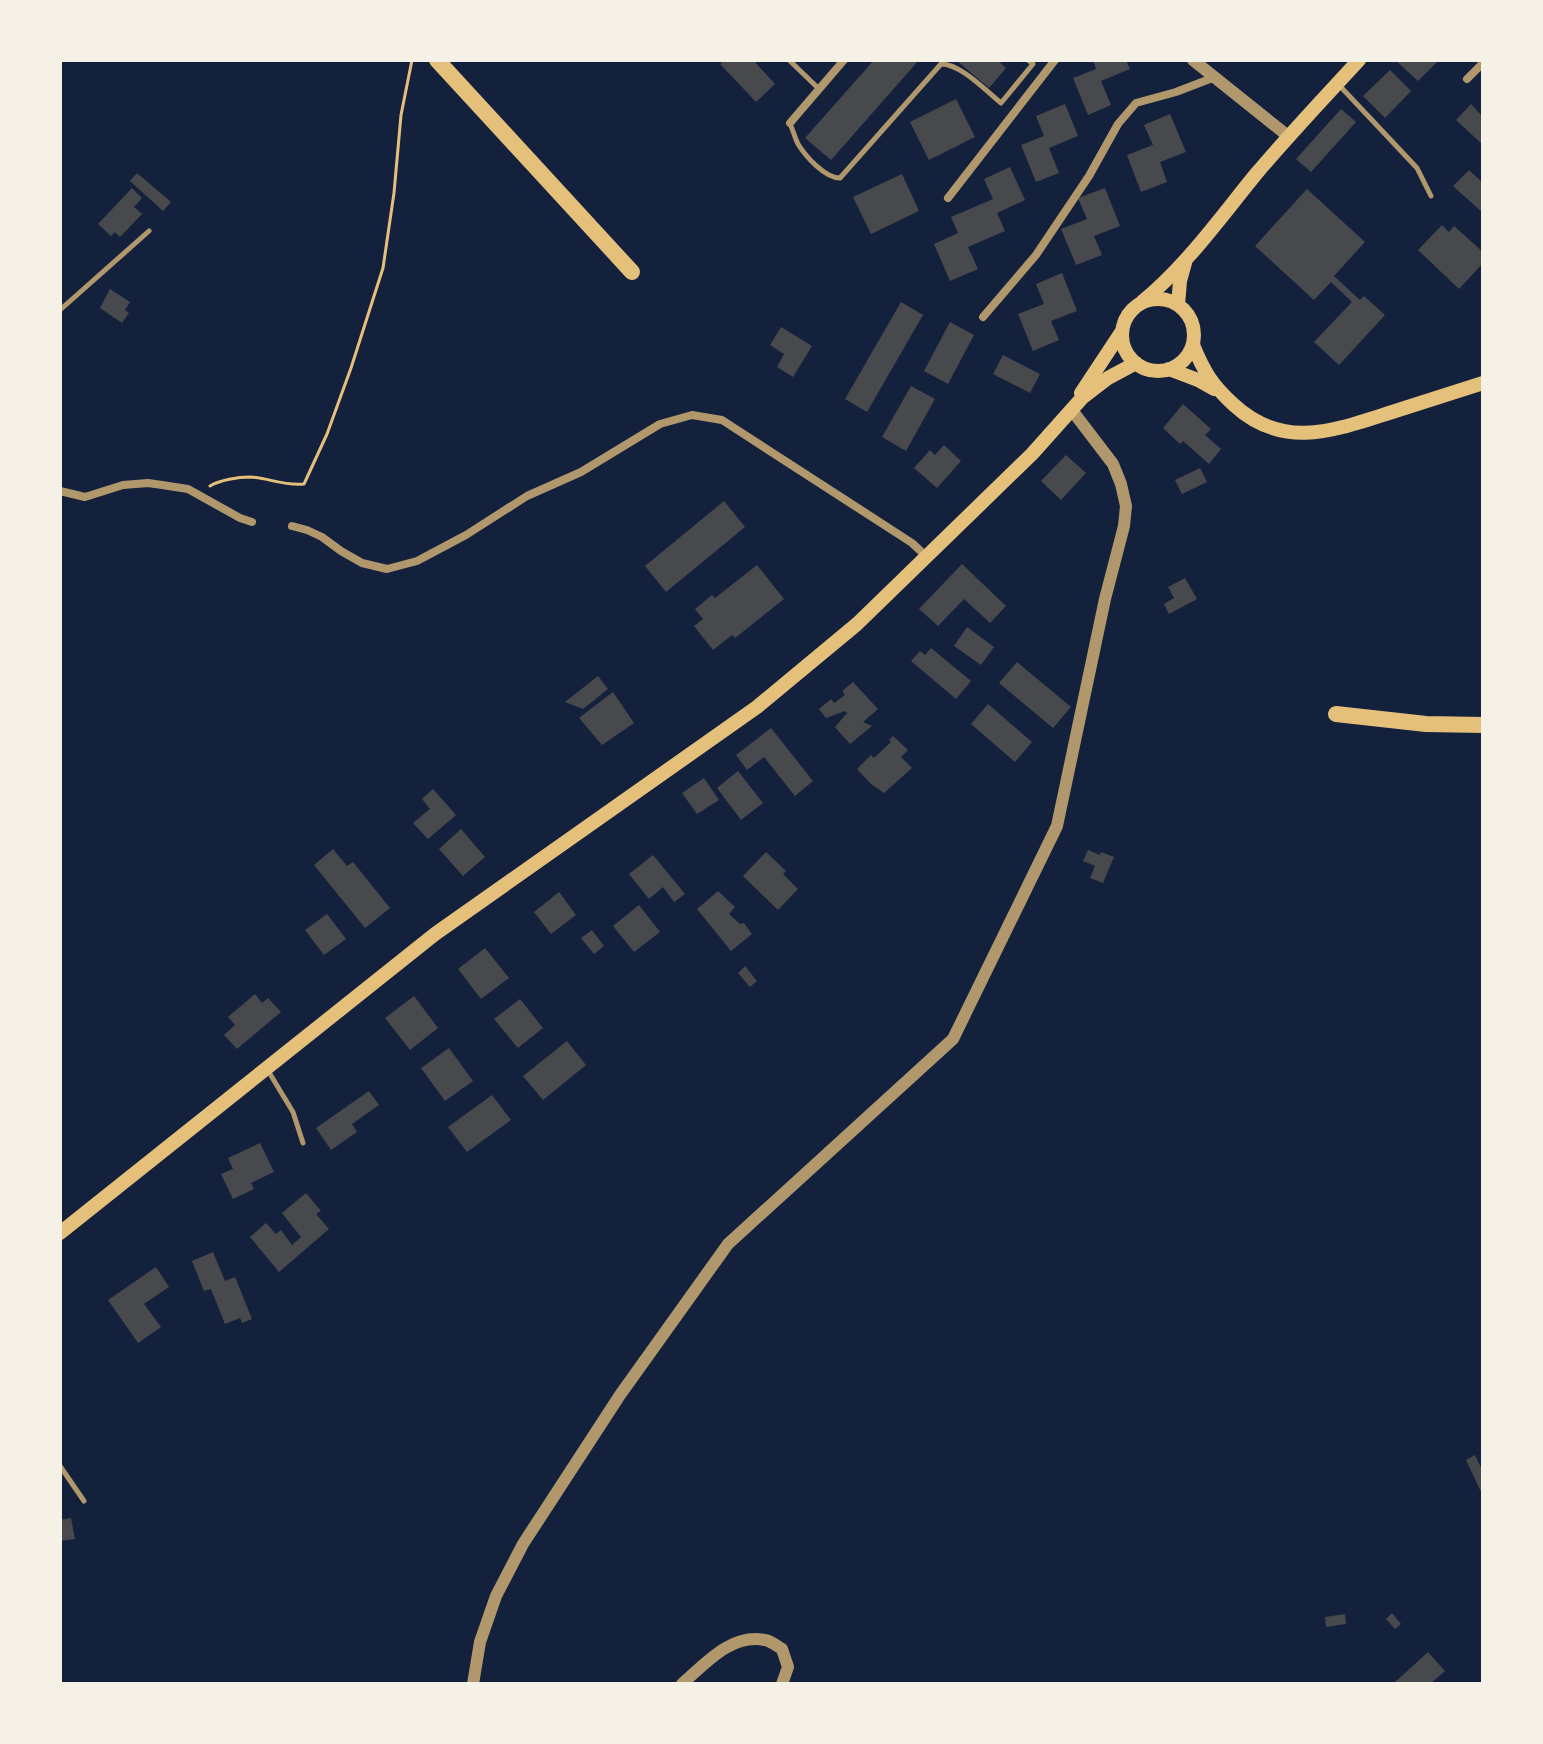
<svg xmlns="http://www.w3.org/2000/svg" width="1543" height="1744" viewBox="0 0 1543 1744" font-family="'Crimson Pro',serif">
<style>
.building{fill:#48494c}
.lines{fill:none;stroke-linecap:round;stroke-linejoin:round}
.path{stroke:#e5c07b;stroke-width:3}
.service{stroke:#b1986c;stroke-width:5}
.minor{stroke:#b1986c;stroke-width:8}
.tertiary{stroke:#b1986c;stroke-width:12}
.secondary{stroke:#e5c07b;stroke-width:14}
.primary{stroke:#e5c07b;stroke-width:16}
</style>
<rect width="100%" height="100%" fill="#14213d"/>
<path class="building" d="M725,60H753L775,84L756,102L720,64Z
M874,60H919L831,160L805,138Z
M956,60H997L1006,68L989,88Z
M1093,60H1126L1130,69L1101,81L1111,105L1088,115L1073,78L1096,69Z
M1395,60H1439L1418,81Z
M1390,70L1411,91L1385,118L1363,96Z
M956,99L975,137L929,160L910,122Z
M1065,104L1078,136L1049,148L1059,173L1036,182L1021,145L1044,136L1036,116Z
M1471,104L1483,117V145L1456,120Z
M1341,109L1356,122L1311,172L1296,159Z
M1170,114L1186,152L1160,162L1167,182L1141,192L1127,155L1153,145L1144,125Z
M1010,167L1025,200L997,213L1005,231L968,247L978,269L950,281L934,244L958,233L951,217L993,199L984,179Z
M1469,170L1483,183V213L1453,186Z
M137,173L171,202L163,211L130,181Z
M902,174L919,211L871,234L853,197Z
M132,188L142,198L134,207L142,214L120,237L115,232L111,236L98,224Z
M1105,188L1120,226L1094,236L1102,255L1076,265L1061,229L1087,219L1078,198Z
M1307,189L1365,242L1334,276L1360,300L1364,296L1385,315L1339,365L1314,342L1352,302L1331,282L1314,300L1255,246Z
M1442,225L1449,232L1454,226L1483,252V263L1459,289L1418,250Z
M1062,273L1077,311L1051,321L1059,340L1033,351L1018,314L1044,304L1036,284Z
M110,289L130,302L125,310L129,313L122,323L100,308Z
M901,302L923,315L867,412L845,399Z
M950,322L974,335L948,384L924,371Z
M781,327L812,346L793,377L777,367L784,354L770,345Z
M1003,355L1040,374L1030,393L993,374Z
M911,386L935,399L906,451L882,437Z
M1183,404L1211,429L1205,435L1221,449L1209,464L1183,441L1180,444L1163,428Z
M944,445L961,461L937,488L914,468L930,450L935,455Z
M1066,455L1086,473L1061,500L1041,481Z
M1200,468L1207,482L1182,494L1175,480Z
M724,501L745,527L666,592L645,566Z
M962,564L1006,606L990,623L964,599L938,626L919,609Z
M757,565L784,599L735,638L732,635L713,650L694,626L703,619L695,609L712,595L715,598Z
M1185,578L1197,599L1169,614L1164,604L1174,598L1168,587Z
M967,627L994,647L981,665L954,646Z
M931,648L971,681L956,699L911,661L920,651L925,655Z
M1017,662L1071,707L1053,728L999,683Z
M598,676L608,689L583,709L565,702Z
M853,682L878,709L863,722L872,726L850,744L835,727L847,713L845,711L826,718L819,709L831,699L834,703L845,695L842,691Z
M613,692L634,723L602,745L579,718Z
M988,704L1032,742L1015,762L971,724Z
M771,728L813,781L795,796L764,757L747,770L736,755Z
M893,736L908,750L901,757L912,768L884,793L871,784L857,769L871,755L874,758L891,742L889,740Z
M738,771L763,803L741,820L717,788Z
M704,778L719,800L697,814L682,793Z
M433,789L456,815L428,839L413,823L430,809L422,799Z
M461,829L485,857L463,876L439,849Z
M333,849L347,866L353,862L390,908L365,928L314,865Z
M1088,850L1100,855L1101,852L1114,857L1103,883L1090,878L1095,866L1083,861Z
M766,852L786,871L783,874L798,889L778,910L743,876Z
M653,855L685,894L674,902L663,887L649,899L629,874Z
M718,891L735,907L729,914L740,924L744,923L752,934L731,951L697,909Z
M559,892L576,915L551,934L534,912Z
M639,905L660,932L634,952L613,926Z
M327,914L346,939L324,955L305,930Z
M592,930L604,946L594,954L581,938Z
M485,948L509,978L481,999L458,969Z
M745,966L757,981L750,987L738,973Z
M255,994L262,1003L268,998L281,1012L237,1049L224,1035L235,1025L228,1017Z
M414,996L438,1028L410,1050L385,1018Z
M520,999L543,1028L518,1048L494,1019Z
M567,1041L586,1065L543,1100L523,1076Z
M449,1048L473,1081L445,1101L421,1068Z
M369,1091L379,1105L352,1124L357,1132L331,1150L316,1128Z
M492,1095L511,1120L467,1152L448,1127Z
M260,1143L274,1172L251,1183L254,1189L233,1199L221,1174L233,1169L228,1158Z
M306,1193L321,1211L316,1214L329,1229L279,1272L250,1237L266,1223L276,1234L281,1230L292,1245L301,1237L282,1213Z
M213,1252L225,1281L235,1277L252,1319L242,1323L240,1318L225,1324L211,1289L204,1291L192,1261Z
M156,1267L169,1287L144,1304L161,1327L138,1343L108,1300Z
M1475,1455L1483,1472V1496L1466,1460Z
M71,1518L75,1539L60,1541V1520Z
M1392,1613L1401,1624L1395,1629L1386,1619Z
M1345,1614L1346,1624L1326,1627L1325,1617Z
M1428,1652L1445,1671L1430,1684H1393Z"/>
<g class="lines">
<path class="path" d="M210,486C220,480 238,477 250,477C269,478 283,486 304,484L327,434L351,368L383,268L394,193L401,115L412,60"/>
<path class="service" d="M789,60L818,88
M1338,84L1417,168L1431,196
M790,124C793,130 795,138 798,144C806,157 825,178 840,178L941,64C961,64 986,91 1001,103L1033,64L1028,60
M60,310L149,231
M267,1069L293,1112L303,1143
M60,1466L84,1501"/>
<path class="minor" d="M1467,79L1483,63
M790,123L844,60
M948,198L1055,60
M983,317L1036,255L1089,176L1118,124L1136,103L1176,92L1215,77
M60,491L85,497L123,485L148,483L162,485L188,489L240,518L252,522
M292,526L307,530L322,537L341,551L362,563L387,569L417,561L466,535L527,496L581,472L660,424L692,415L722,420L912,543L926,556"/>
<path class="tertiary" d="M1193,60L1288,136
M473,1684L480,1642L496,1596L523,1544L620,1395L728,1244L953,1039L1057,826L1105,599L1124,526L1126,506L1121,484L1113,464L1071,409
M682,1684C705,1664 731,1633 765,1640C771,1641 777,1646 782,1649L788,1667L782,1684"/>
<path class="secondary" d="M1122 335a36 36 0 1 1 72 0a36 36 0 1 1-72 0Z
M1142,302C1186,266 1220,218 1256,174C1289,135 1324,98 1359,60
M1178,305L1180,281L1185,263
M1193,345C1204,372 1212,385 1234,405C1283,450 1333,431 1389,413C1420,403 1452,393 1483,383
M1169,369L1198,380L1214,389
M1081,393L1122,331
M60,1233L435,934L757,707L857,624L1032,454L1082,398L1108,378L1136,363"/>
<path class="primary" d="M437,60L632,272
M1336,714L1426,724L1483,725"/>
</g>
<rect width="1543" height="1744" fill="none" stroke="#f6f1e7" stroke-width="124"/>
</svg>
